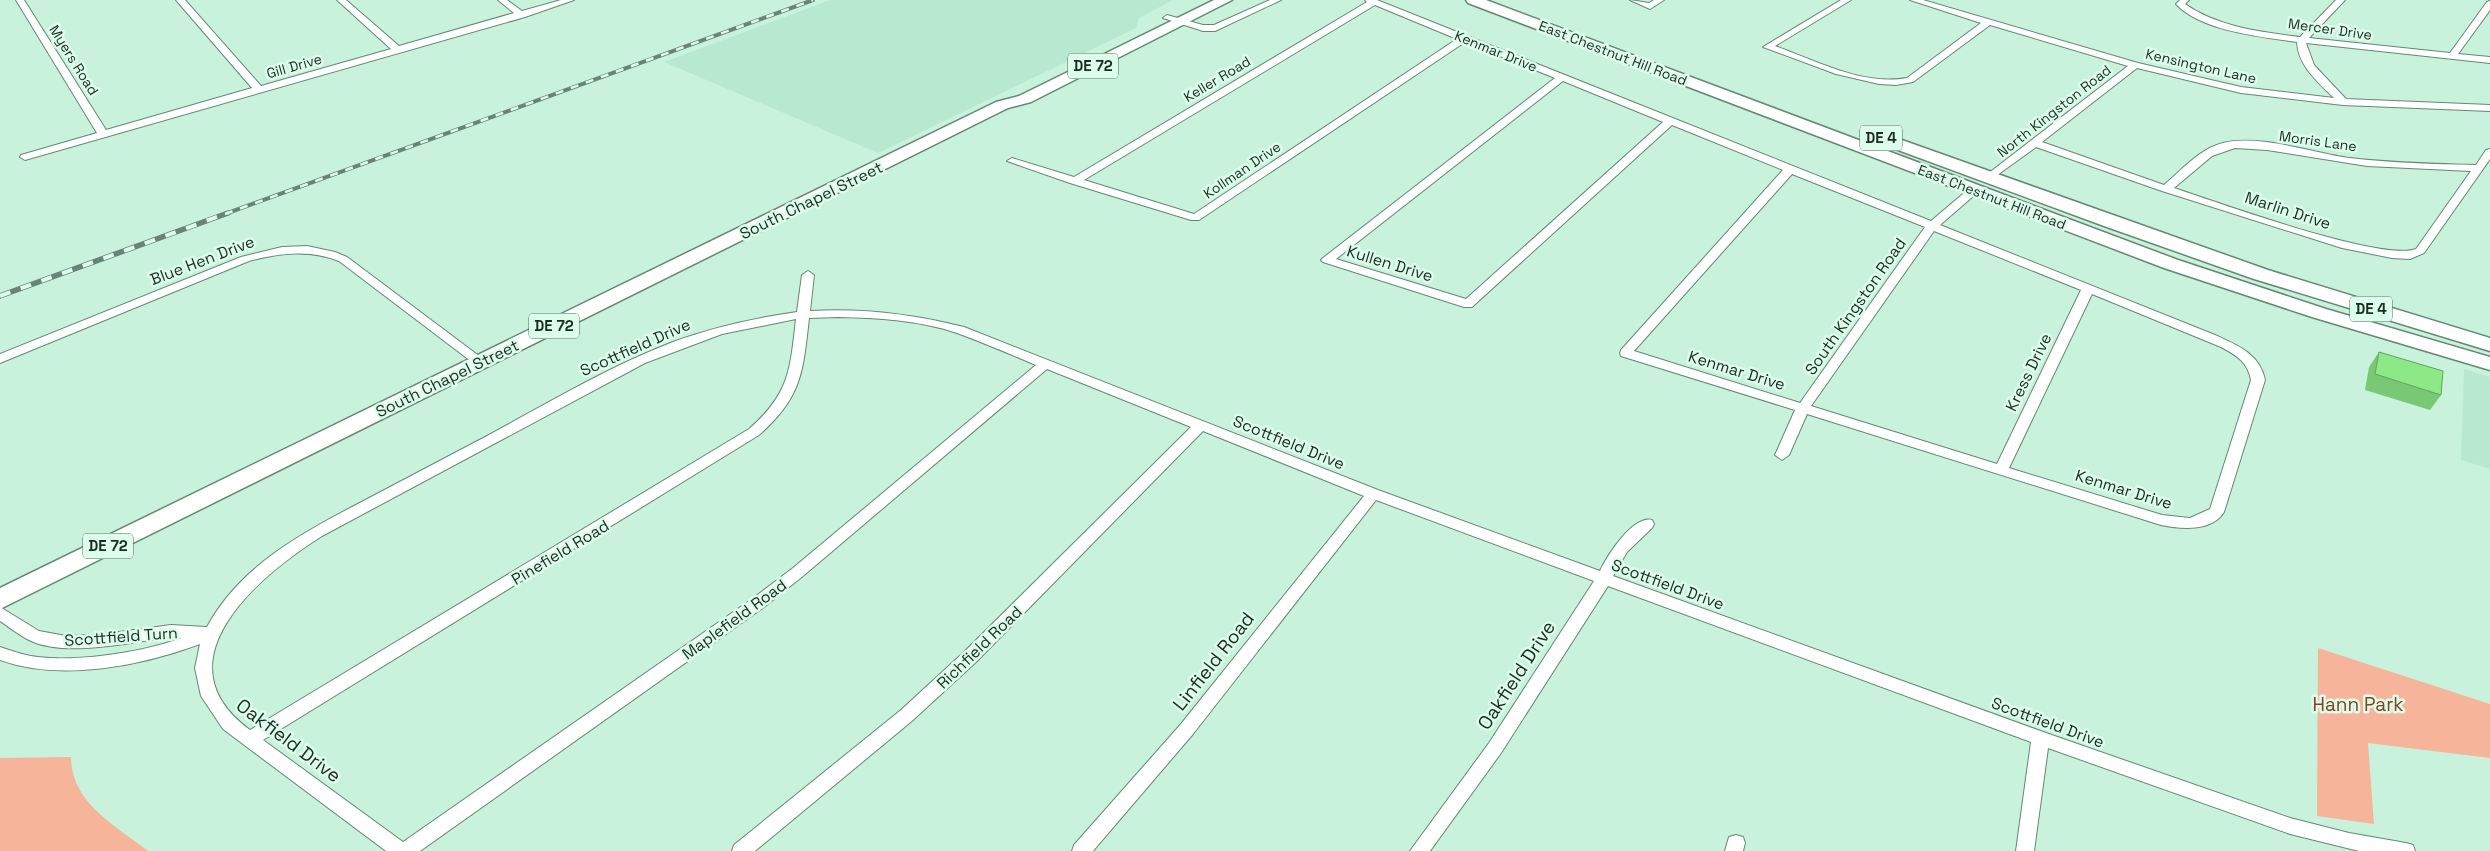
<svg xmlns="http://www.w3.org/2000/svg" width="2490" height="851" viewBox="0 0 2490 851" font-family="'Space Grotesk',sans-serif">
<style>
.built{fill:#b8e8cf}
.green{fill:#f6b49a}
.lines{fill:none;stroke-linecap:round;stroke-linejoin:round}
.minor-casing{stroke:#638876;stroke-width:2}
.primary-casing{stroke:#638876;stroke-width:3}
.minor{fill:#fff;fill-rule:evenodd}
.primary{fill:#fff;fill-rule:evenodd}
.rail-far1-casing{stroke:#698476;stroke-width:4}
.rail-casing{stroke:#698476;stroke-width:5.5}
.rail-far1{stroke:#ddfdec;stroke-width:2.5;stroke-dasharray:8;stroke-linecap:butt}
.rail{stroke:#ddfdec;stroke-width:4;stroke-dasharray:11;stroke-linecap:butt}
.wall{fill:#79c873}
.building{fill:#8de986;stroke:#63a35e}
.labels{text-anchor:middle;stroke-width:5;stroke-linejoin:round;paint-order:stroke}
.far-street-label{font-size:14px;fill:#1b2b23;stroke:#ddfdec}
.shield{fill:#ddfdec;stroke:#556a5f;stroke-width:1}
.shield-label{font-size:15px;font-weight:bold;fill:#1b2b23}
.street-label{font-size:16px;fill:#1b2b23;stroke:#ddfdec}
.near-street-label{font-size:19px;fill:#1b2b23;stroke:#ddfdec}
.near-park-label{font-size:19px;fill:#8a3e1c;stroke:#ddfdec}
</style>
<rect width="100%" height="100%" fill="#c9f2dd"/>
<path class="built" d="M830,0H1173L1139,18L1136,28L878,153L664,62Z
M2464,369L2490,377V469L2461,460Z"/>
<path class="green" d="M2318,648L2490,704V758L2368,743L2374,824L2317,816Z
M71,757C71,803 116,826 148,851H0V758Z"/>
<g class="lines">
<g class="minor-casing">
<path id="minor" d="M16,0H24L106,130L252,88L176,0H185L261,86L391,49L337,0H346L399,46L514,13L498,0H507L522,11L561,0H574L525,17L25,160L20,157L21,155L97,133Z
M1270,0H1281L1215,31H1203L1163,18L1167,15L1203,25H1214Z
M1365,0H1377L1931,221L1970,188H1978V192L1940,225L2215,335C2237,345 2260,354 2265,380L2224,512C2212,532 2180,529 2161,525L1807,414L1789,455L1782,460L1775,455L1795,410L1621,356L1620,353L1621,350L1783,170L1672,125L1472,307H1464L1323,262L1321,260L1323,258L1555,78L1465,42L1199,220H1191L1070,183L1007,161L1012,158L1074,177L1367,2ZM1375,5L1457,39L1194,214L1084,180ZM1563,81L1663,122L1466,299L1336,259ZM1792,174L1925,227L1800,403L1634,351ZM1934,231L2081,290L1997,464L1811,406ZM2092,294L2221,347C2236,355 2248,362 2251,380L2210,509L2190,518L2162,515L2009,468Z
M1630,0L1649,3L1654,0H1664L1650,9Z
M1841,0H1851L1775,46C1816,61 1863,86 1907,78L1981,23L1910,0H1923L2138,63L2241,87L2334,98C2318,82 2298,66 2297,42C2261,37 2201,31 2176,4L2180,0H2189L2185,4C2218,27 2261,32 2300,37L2336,0H2345L2309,38L2450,53L2487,2L2490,1V10L2458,54L2490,57V63L2306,43L2314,65L2346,99L2490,105V111L2343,105L2241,93L2137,68L2042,142L2164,185C2182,170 2199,149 2223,143C2260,134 2313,153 2350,158C2392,163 2434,164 2476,165L2486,150L2490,149V159L2424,253L2410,259L2392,258L2342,248L2162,191L2036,147L1989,181L1984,178L1985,176L2128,66L1990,25L1913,82L1896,85L1879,84L1836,74L1763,47ZM2235,148L2267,150L2367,166L2471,171L2416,249C2381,262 2217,202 2174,188L2212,156Z
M307,246L335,252L347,257L487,362L481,366L476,365L339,261C309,249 280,253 249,261L0,363V354L241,257L282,247Z
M808,271L814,275L810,311C863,308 912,314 964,327L1378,490L1600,571C1607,556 1633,515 1652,520L1654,524L1652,528L1627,552L1613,576L2046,733L2290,818L2349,833L2406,843L2413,845L2415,851H2359L2290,834L2048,748L2034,851H2016L2031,742L1608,586L1501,753L1430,851H1410L1489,743L1594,581L1376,500L1193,734L1093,851H1072L1074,845L1181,724L1364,496L1203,431L976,662L913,720L755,851H732L734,845L901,710L964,652L1191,427L1047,369L803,576L764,607L420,851H386L223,729L201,696L195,668L200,644C141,666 60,682 0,660V647C7,649 14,652 22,654C63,665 142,653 181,638L171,637C132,642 65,658 29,640C19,635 9,627 0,621V607L39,631L66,636L97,635L171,625L207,627C242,562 310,529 373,496C411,476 449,456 487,436C548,403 608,367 673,342C713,327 755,318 797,312L802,275ZM838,317C878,318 919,320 957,333C984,343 1010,354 1036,365L793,568L752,599L403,842L263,740L759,435C802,397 803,372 809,318ZM796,319C790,370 790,393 749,429L250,730C156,661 259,576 322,536L645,363L722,334Z
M1736,835L1743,837L1745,843L1743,851H1725L1729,837Z"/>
</g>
<g class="primary-casing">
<path id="primary" d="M1214,0H1232L1031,102L1008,108L0,609V588L996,102L1019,96Z
M1466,0H1486L2178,260L2326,309L2490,357V370L2312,317L2164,268L1468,3Z
M1885,134L2268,270L2490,338V351L2254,279L2104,226L1879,143L1877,139L1879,135Z"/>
</g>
<use href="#minor" class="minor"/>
<use href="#primary" class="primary"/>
<g class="rail-far1-casing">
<path id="rail-far1" d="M225,214L813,0"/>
</g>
<g class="rail-casing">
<path id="rail" d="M0,296L228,213"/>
</g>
<use href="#rail-far1" class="rail-far1"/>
<use href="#rail" class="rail"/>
</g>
<path class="wall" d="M2379,352L2441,395L2430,410L2365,390L2369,367Z"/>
<path class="building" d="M2379,352L2443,371L2441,395L2375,374Z"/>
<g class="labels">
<g class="far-street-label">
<text transform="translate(2330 29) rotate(8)" y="5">Mercer Drive</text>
<text transform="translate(1496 51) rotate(22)" y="5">Kenmar Drive</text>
<text transform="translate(1613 53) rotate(21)" y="5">East Chestnut Hill Road</text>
<text transform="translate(74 60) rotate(58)" y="5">Myers Road</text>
<text transform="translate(294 66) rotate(-16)" y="5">Gill Drive</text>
<text transform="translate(2201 66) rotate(13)" y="5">Kensington Lane</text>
<text transform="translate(1217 79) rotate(-31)" y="5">Keller Road</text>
<text transform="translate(2054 111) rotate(-38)" y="5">North Kingston Road</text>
<text transform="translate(2318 141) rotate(8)" y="5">Morris Lane</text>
<text transform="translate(1242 170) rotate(-34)" y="5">Kollman Drive</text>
<text transform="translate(1992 197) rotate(21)" y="5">East Chestnut Hill Road</text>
</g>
<g class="shield">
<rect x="1068" y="53.5" width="50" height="25" rx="4"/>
<rect x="1860" y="125.5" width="42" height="25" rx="4"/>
<rect x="2350" y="296.5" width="42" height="25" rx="4"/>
<rect x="529" y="313.5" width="50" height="25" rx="4"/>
<rect x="83" y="533.5" width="50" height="25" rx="4"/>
</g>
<g class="shield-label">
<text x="1093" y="71">DE 72</text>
<text x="1881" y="143">DE 4</text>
<text x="2371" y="314">DE 4</text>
<text x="554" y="331">DE 72</text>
<text x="108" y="551">DE 72</text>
</g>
<g class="street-label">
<text transform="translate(811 200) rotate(-26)" y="6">South Chapel Street</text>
<text transform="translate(2288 210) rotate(18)" y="6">Marlin Drive</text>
<text transform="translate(202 260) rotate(-21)" y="6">Blue Hen Drive</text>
<text transform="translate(1390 263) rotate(17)" y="6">Kullen Drive</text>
<text transform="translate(1855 306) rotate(-55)" y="6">South Kingston Road</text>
<text transform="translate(635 347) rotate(-24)" y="6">Scottfield Drive</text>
<text transform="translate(1737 370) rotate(17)" y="6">Kenmar Drive</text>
<text transform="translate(2028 372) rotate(-64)" y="6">Kress Drive</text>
<text transform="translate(447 378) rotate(-26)" y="6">South Chapel Street</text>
<text transform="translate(1289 442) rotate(22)" y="6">Scottfield Drive</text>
<text transform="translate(2124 489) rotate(17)" y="6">Kenmar Drive</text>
<text transform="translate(560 552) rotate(-31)" y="6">Pinefield Road</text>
<text transform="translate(1668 584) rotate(20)" y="6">Scottfield Drive</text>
<text transform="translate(734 619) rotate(-36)" y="6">Maplefield Road</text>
<text transform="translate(121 636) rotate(-4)" y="6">Scottfield Turn</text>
<text transform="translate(979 647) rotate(-44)" y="6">Richfield Road</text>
<text transform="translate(2048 722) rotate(20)" y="6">Scottfield Drive</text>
</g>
<g class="near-street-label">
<text transform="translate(1213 661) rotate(-52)" y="7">Linfield Road</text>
<text transform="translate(1516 675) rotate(-57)" y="7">Oakfield Drive</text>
<text transform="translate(289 740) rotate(37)" y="7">Oakfield Drive</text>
</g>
<g class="near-park-label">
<text x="2358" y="711">Hann Park</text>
</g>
</g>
</svg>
